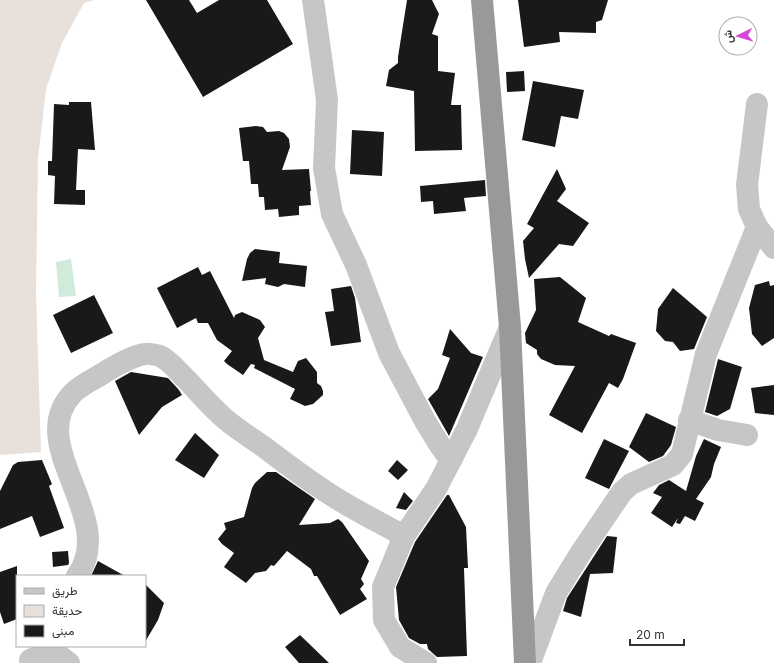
<svg xmlns="http://www.w3.org/2000/svg" width="774" height="663" viewBox="0 0 774 663" font-family="Inter,Vazirmatn,sans-serif">
<style>
.green{fill:#e8e1db}
.water{fill:#d0ebdc}
.building{fill:#191919}
.lines{fill:none;stroke-linecap:round;stroke-linejoin:round}
.minor{stroke:#c6c6c6;stroke-width:22}
.highway{stroke:#999;stroke-width:22}
</style>
<rect width="100%" height="100%" fill="#fff"/>
<path class="green" d="M0,0H94L84,3L62,43L46,89L38,159L36,294L41,452L0,455Z"/>
<path class="water" d="M71,259L76,296L59,297L56,262Z"/>
<path class="building" d="M146,0H189L197,13L219,0H267L293,44L203,97Z
M407,0H432L439,14L432,34L438,36V71L455,73L451,105H461L462,150L415,151L414,91L386,86L389,70L398,63V57Z
M518,0H608L602,20L596,22V33L559,32L560,42L524,47Z
M524,71L525,91L507,92L506,72Z
M533,81L584,90L578,119L561,116L555,147L522,140Z
M69,102H91L95,150L78,149L76,190H85V205L54,204L55,176L48,175V161H52L54,104L69,105Z
M256,126L263,127L267,132L279,131L284,133L289,139L290,147L282,170L309,169L311,191H310L311,205L299,206V215L279,217L278,209L265,210L264,197H259L258,184H251L249,161H243L239,128Z
M352,130L384,132L382,176L350,174Z
M557,169L566,189L557,201L589,223L573,246L559,244L529,278L525,259L523,241L534,228L527,224Z
M485,180L486,196L464,198L466,211L434,214L433,201L421,202L420,186Z
M255,249L280,252L279,263L307,266L305,287L284,284L278,287L265,284L266,278L242,281L247,259L250,253Z
M198,267L202,275L210,271L234,318L235,315L242,312L260,320L265,327L258,338L264,360L293,372L298,361L306,358L317,372V383L321,386L323,391V395L313,404L305,406L290,399L295,389L254,368L255,365L251,364L243,375L227,364L224,361L232,351L217,340L208,323H198L196,318L177,328L157,288Z
M560,277L586,298L578,322L609,336L611,334L636,343L623,379L618,388L609,383L582,433L549,415L575,366L555,365L541,359L537,354V350L526,343L525,333L536,310L534,279Z
M769,281L770,286L774,285V338L762,346L752,334L749,308L755,285Z
M351,286L355,298L361,342L331,346L325,312L334,311L331,289Z
M673,288L707,317L694,349L680,351L673,342L665,341L656,331L658,309Z
M94,295L113,333L71,353L53,315Z
M450,329L471,353L483,357L449,436L428,399L438,389L450,358L442,355Z
M718,359L742,367L730,409L717,416L705,412Z
M131,372L168,378L179,390L182,395L162,407L139,435L115,381Z
M774,385V415L755,413L751,388Z
M646,413L676,427L671,445L663,456L649,462L629,447Z
M195,433L219,455L204,478L175,460Z
M604,439L629,451L609,489L585,478Z
M704,439L721,447L714,464L711,477L696,499L704,503L695,521L685,516L680,524L676,523L678,518L672,527L651,513L662,497L653,493L659,485L669,480L686,491L696,456Z
M42,460L52,484L49,486L64,528L40,537L32,516L0,529V491L13,465L18,462Z
M397,460L408,470L398,480L388,471Z
M267,472H276L315,499L299,525L330,523L338,519L342,522L369,561L361,579L364,584L360,589L367,599L340,615L317,576H314L311,569L287,551L274,566L271,565L266,571L255,573L246,583L224,567L234,553L222,544L218,539L226,529L224,523L244,517L252,488L255,483Z
M404,492L413,501L406,510L396,508Z
M447,495H449L466,527L468,568H464L467,656L437,657L428,649L427,644H420L409,638L399,620L396,587L415,542Z
M607,536L617,537L613,573L590,574L581,617L563,611L567,598Z
M68,551L69,563L68,565L53,567L52,552Z
M98,561L125,576H91Z
M17,566V619L4,624L0,612V572Z
M145,584L164,603L158,620L145,642Z
M300,635L329,663H299L285,647Z"/>
<g class="lines">
<path class="minor" d="M313,0L327,100L324,168L332,214L356,265L389,353L425,421L439,444L446,454L452,459
M757,104L747,185L749,209L757,227L774,248
M689,420L718,430L747,435
M77,576C119,518 24,446 72,394C79,386 92,380 102,374C113,367 139,352 151,354C154,355 158,355 160,356C169,360 176,369 183,376C197,390 210,406 225,419C237,429 251,438 264,447C285,463 306,479 328,493C352,509 379,522 404,536
M52,650L69,663
M30,660L52,650L54,646
M426,663L400,647L384,620L383,587L404,536L436,489L467,429L510,327
M530,663L556,593L580,554L622,492L631,484L673,465L682,454L706,354L757,227"/>
<path class="highway" d="M482,0L510,327L525,663"/>
</g>
<rect x="16" y="575" width="130" height="72" fill="#ffffff" stroke="#adadad"/>
<rect x="24" y="588" width="20" height="6" fill="#c6c6c6" stroke="#adadad"/>
<text x="52" y="595" font-size="12" fill="#323232">طريق</text>
<rect x="24" y="605" width="20" height="12" fill="#e8e1db" stroke="#adadad"/>
<text x="52" y="615" font-size="12" fill="#323232">حديقة</text>
<rect x="24" y="625" width="20" height="12" fill="#191919" stroke="#adadad"/>
<text x="52" y="635" font-size="12" fill="#323232">مبنى</text>
<g transform="translate(738 36) rotate(265)"><circle r="19" fill="#ffffff" stroke="#adadad"/>
<path d="M0-3L7 15L0 10L-7 15Z" fill="#d545d7"/>
<text y="-6" font-size="11" font-weight="bold" text-anchor="middle" fill="#323232">ش</text>
</g>
<path d="M630 639v6h54v-6" fill="none" stroke="#323232" stroke-width="2"/>
<text x="636" y="639" font-size="12" fill="#323232" stroke="#ffffff" stroke-width="3" paint-order="stroke">20 m</text>
</svg>
